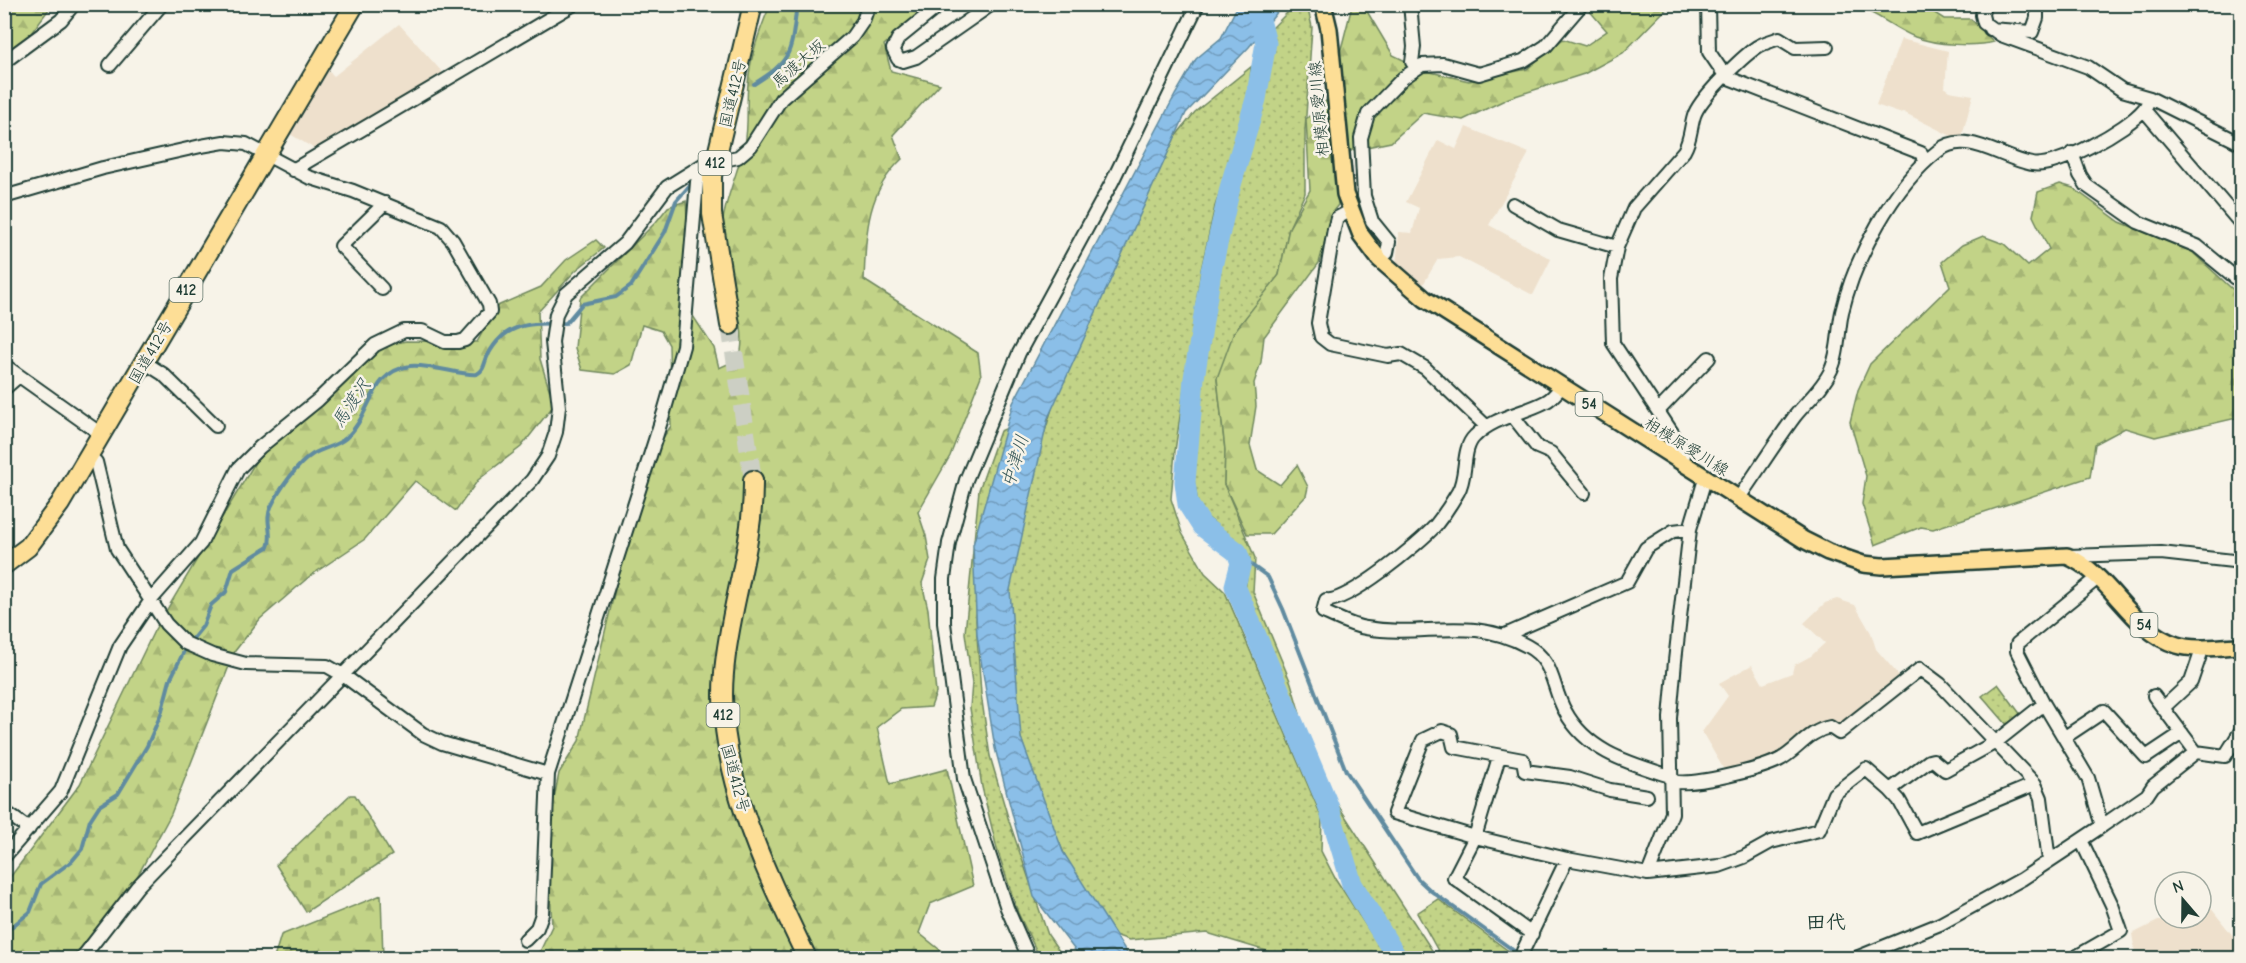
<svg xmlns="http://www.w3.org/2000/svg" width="2246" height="963" viewBox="0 0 2246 963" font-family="'Comic Neue','Klee One',sans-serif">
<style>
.built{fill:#eee0cc}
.grass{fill:url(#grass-dots);stroke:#70885e;stroke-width:1.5}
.forest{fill:url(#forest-firs);stroke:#70885e;stroke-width:1.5}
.cemetery{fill:url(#cemetery-stones);stroke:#70885e;stroke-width:1.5}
.water{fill:url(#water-waves);stroke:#608ba0;stroke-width:1.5}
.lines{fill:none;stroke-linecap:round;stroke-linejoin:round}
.stream{stroke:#608ba0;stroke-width:4}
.river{stroke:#8bbfe8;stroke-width:21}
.highway-tunnel{stroke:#cccfc4;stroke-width:18;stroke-dasharray:18 9;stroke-linecap:butt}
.minor-casing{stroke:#1f3d34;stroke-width:16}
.major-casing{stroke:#1f3d34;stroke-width:20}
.highway-casing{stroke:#1f3d34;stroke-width:22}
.minor{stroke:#f7f3e8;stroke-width:12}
.major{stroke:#fdde96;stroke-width:15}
.highway{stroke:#fdde96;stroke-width:18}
.labels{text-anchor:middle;stroke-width:5;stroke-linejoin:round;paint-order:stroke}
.shield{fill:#f7f3e8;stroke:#60746a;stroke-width:1.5}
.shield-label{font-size:15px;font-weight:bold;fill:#1f3d34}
.street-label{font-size:16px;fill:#1f3d34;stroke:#f7f3e8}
.water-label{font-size:18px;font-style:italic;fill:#355758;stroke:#f7f3e8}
.quarter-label{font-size:20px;font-weight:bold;fill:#1f3d34;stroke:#f7f3e8}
</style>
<defs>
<pattern id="grass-dots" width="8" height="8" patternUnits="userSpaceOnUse" patternTransform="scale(1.5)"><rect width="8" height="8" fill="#c2d387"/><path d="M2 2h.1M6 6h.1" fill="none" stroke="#a6b675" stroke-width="1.8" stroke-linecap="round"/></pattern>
<pattern id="forest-firs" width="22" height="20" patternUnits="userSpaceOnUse" patternTransform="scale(1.5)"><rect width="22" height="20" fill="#c2d387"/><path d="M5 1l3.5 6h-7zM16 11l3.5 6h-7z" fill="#a6b675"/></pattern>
<pattern id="cemetery-stones" width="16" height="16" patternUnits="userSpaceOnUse" patternTransform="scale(1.5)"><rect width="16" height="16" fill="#c2d387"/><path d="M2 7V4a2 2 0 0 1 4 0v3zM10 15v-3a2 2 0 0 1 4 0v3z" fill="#a6b675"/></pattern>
<pattern id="water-waves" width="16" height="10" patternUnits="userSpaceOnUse" patternTransform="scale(1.5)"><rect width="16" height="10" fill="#8bbfe8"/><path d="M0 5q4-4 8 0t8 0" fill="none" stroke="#719cbd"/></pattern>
</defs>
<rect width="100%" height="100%" fill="#f7f3e8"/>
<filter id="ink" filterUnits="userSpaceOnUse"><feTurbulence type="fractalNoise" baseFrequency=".0167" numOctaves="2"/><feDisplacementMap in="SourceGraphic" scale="12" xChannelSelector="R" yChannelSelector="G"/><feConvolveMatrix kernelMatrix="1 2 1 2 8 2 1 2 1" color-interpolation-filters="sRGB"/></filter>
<g filter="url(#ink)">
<path class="built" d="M399,24L443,73L442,79L318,151L290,134L328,70L334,76Z
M1901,39L1948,51L1945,88L1949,91L1973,95L1962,136H1951L1903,112L1899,113L1876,105Z
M1466,127L1529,153L1489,225L1551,259L1533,295L1459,257L1438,259L1421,288L1396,266L1399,232L1412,233L1419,208L1406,202L1438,140L1456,149Z
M1837,599L1855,605L1871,633L1876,649L1901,678L1837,727L1778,756L1726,773L1702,732L1728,696L1719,683L1752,665L1763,684L1792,673L1794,665L1811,656L1825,643L1804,623L1825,603Z
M2206,902L2241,946V958H2136L2132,934L2158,921L2201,918V905Z"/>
<path class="grass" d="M1295,5H1307L1312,27L1305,130V193L1289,228L1279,275L1217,378L1225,450L1224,484L1255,558L1253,592L1291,683L1300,714L1294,715L1244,596L1250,558L1232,538L1199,510L1190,455L1212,288L1229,209L1258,109L1272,28Z
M1251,67L1248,106L1215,206L1201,270L1175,451L1171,499L1182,533L1205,573L1225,592L1322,818L1321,851L1335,878L1387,958H1290L1207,933L1129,940L1109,933L1075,878L1043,806L1019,732L1008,653L1011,543L1057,392L1175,137L1195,112Z
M1010,427L978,581L976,621L981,694L990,756L1009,821L1048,935L1064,958H1040L1018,913L997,849L982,787L970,708L972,683L965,633L979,490L1000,431Z
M1998,684L2021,715L2008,726L1982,696Z
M1325,785L1437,958H1407L1355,877Z
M1438,899L1518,958H1442L1417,913Z"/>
<path class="forest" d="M5,5H52L5,68Z
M770,5H965C925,12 915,18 884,45L891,71L940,84L893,135L902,159C866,192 866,235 864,280L978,353L981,376L950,456L918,512L926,536L930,560L922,583L928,609L936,693L931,707L901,709L877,727L890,784L947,769L973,886L930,904L919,933L950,958H537L552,926L547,835L559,773L579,741L645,464L671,426L669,345L661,331L642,325L631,365L615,374L582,370L575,348L580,298L656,222L668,207L686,201L693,316L714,348L719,368L739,359C751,323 722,278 721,238C721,209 738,172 745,144C749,125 746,103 748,84C750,56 760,30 770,5Z
M1591,5H1670L1623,53L1584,74L1509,98L1463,120L1423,113L1391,142L1352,150L1334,170L1338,205L1333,211L1319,263L1264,337L1261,362L1254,383L1256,406L1250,445L1257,470L1280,485L1297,465L1308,487L1306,496L1271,534H1247L1224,484L1225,450L1217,378L1234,332L1279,275L1289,228L1310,190L1306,119L1341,87L1340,53L1352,6L1365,8L1393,55L1426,71L1469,81L1527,69L1563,39L1585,46L1607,31L1588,9Z
M1853,5H1922L1944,19H1971L1994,42C1973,47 1936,45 1915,37C1893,28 1876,12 1853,5Z
M2060,184L2073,188L2120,222L2191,251L2241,297V417L2155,437L2125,428L2095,444L2090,477L1933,529L1921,527L1875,545L1862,504L1866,476L1850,422L1858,390L1870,364L1950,286L1942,262L1962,245L1983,236L2004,244L2028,266L2049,249L2033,216L2038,192Z
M596,240L604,248L575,271L538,312L540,359L554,405L521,447L478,480L456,511L415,481L365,539L310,576L260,619L235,651L171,814L138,875L104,926L70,958H5V884L80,784L154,631L256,461L359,351L406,341L477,342L497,306L541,287L566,260Z
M381,895L383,958H274L281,935Z"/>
<path class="cemetery" d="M350,795H355L392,855L306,912L276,865Z"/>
<path class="water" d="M1238,5H1283L1249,47L1186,113L1048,418L1010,590L1021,738L1063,852L1127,953L1186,958H1081L1034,897L995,748L977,635L973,545L1013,403L1175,95L1196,59L1221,38Z"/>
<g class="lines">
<path class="stream" d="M754,84C791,61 791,54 796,12L805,4
M1239,556L1268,577L1283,609L1346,771L1418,879L1431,891L1524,958
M4,933L30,912L41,884L72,861L82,849L90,820L99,806L118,794L147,746L161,714L170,680L186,647L203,626L211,605L226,592L233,569L268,547C274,534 264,521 271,507C279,490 297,464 313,454C323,448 337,446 346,438C372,415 369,372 410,366C427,363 467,377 477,374C485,370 484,362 488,355C506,321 531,324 566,323L582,304L616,297L631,286L665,232L676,201L691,184"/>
<path class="river" d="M1258,12L1266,43L1256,99L1230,188L1211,271L1194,378L1185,482L1188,504L1202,526L1237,552L1241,563L1235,586L1328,805L1352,884L1397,958"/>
<path class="highway-tunnel" d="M730,325L753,480"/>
<g class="minor-casing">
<path id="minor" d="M941,4L898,39L893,49L898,59L903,61L916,57L992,4
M1410,4L1414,47L1412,62L1416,67
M1708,4L1709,52L1726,77L1921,153L1926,161
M1984,4L1982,15L1984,23L2001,35L2088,67L2122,90L2150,98L2242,144
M1990,29L2032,32L2037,18V4
M4,62L61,20L74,4
M110,65L162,4
M2144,110L2242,225
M2072,153L2080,175L2087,186L2138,222L2197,246L2242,283
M293,170L574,4
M4,197L103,168L201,146L224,142L246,144L308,177L353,191L441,227L453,241L489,304L490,312L465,340L458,342H445L422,331H404L375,345L318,400L260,447L238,469L201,543L151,600L120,646L61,791L4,857
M1513,204L1558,230L1617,247
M1350,211L1337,218L1334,229L1318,323L1321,337L1330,344L1388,356L1401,354L1425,368L1486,426
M1379,259L1387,253L1389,242L1372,221L1364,196L1361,138L1368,114L1403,78L1422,65L1443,64L1479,74L1523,61L1546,46L1582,4
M382,289L341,246L385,203
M144,362L163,374L216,426
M4,365L101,434
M1562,386C1557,392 1552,399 1545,402C1522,414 1494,417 1475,436C1461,449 1468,475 1458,492C1451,504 1443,516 1435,526C1420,543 1346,604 1326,600L1323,612C1336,617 1351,626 1366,628C1424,638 1470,615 1527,646C1555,661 1551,686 1565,711C1587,752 1629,763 1670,776
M4,389L19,376
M1658,411L1709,358
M1512,415L1537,447L1551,453L1584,493
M89,456L96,462L117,549L166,624L185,643L212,655L246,664L327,666L343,675L423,734L442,743L548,774
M1682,463L1685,451L1675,443L1673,434L1613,343L1611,279L1617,247L1634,208L1684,151C1691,139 1690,129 1694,116C1699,99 1742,57 1757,47C1763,43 1772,41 1779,38L1795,48L1827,47
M1738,499C1757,472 1775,443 1795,416C1807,401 1823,388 1831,370C1839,353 1838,331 1842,312C1855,257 1893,186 1938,151C1966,128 2001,159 2032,164C2056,169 2128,129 2144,109C2147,106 2148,101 2150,98
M2068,556L2161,553L2242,562
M1505,635L1627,582L1646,548L1673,531L1690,529
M2154,696L2196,752L2225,756L2242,729
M2163,708L2191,682L2203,647
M2065,737L2104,711L2146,757L2182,733
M1499,757L1475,837L1454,878L1532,934
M1673,781C1691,787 1761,769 1779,760C1797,751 1808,731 1830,727L1839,733L1920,669L1940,684L2035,784L2041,798L2049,861
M2035,784L1917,833L1899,800L1890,790L1929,761L1933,760L1945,770L1996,742L2044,704
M1647,796L1610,790L1570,777L1525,771L1523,760L1454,747L1451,734L1442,731L1423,740L1394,813L1475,837L1567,859L1648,874L1719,866L1744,857L1771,842L1819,830L1834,794L1866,769L1890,790
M4,811L29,829
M2102,826L2147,795L2153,786L2196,752
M2081,840L2102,826L2088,778L2044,704L2017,651V644L2099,577
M1648,874L1672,813L1670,718L1675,661L1690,529L1705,479
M525,940L537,928L542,914L548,774L664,412L683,346L697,182L701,166
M1523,951L1567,859
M82,958L137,887L532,480L548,456L556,432L559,407L552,342L556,314L566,294L625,243L667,187L704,164L738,157L751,146L781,99L852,37L863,21L869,4
M1029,958L1007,908L964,779L944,623V579L949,543L966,480L1019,353L1112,182L1198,4
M1856,958L1940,924L2022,879L2081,840L2112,905L2121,931L2074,958"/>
</g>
<g class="major-casing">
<path id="major" d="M1323,4L1329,29L1345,194L1361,235L1379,259L1425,299L1804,540L1828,552L1863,564L1882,566L2067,556C2112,575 2130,631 2177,645C2196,651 2222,646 2242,646"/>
</g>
<g class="highway-casing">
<path id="highway" d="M730,325L712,214V176L753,4
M753,480C754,548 729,607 724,673C715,770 766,872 807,958
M4,565L28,547L60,504L355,4"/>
</g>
<use href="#minor" class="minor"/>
<use href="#major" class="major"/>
<use href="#highway" class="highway"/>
</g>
</g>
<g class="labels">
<g class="shield">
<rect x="698.5" y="151" width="33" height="24" rx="4.5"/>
<rect x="169.5" y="278" width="33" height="24" rx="4.5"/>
<rect x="1575.5" y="392" width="27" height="24" rx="4.5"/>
<rect x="2130.5" y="613" width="27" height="24" rx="4.5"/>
<rect x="706.5" y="703" width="33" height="24" rx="4.5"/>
</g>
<g class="shield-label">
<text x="715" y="168">412</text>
<text x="186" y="295">412</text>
<text x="1589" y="409">54</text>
<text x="2144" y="630">54</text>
<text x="723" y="720">412</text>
</g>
<g class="street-label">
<text transform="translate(798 63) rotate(-41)" y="6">馬渡大坂</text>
<text transform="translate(732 93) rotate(-77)" y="6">国道412号</text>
<text transform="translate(1318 109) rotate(-95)" y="6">相模原愛川線</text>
<text transform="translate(150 352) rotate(-60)" y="6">国道412号</text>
<text transform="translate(1687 446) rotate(32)" y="6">相模原愛川線</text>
<text transform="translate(736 778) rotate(75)" y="6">国道412号</text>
</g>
<g class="water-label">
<text transform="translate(351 403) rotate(-56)" y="6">馬渡沢</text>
<text transform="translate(1015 461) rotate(-73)" y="6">中津川</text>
</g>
<g class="quarter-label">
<text x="1826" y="929">田代</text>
</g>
</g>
<rect width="2246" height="963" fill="none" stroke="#f7f3e8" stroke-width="24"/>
<rect x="12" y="12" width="2222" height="939" fill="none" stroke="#1f3d34" stroke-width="2" filter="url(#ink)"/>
<g transform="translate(2183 900) rotate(340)"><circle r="28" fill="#f7f3e8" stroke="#a1aaa0" stroke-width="1.5"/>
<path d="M0-4.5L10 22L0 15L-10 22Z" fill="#1f3d34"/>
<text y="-9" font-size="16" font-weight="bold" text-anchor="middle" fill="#1f3d34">N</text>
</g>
</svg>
